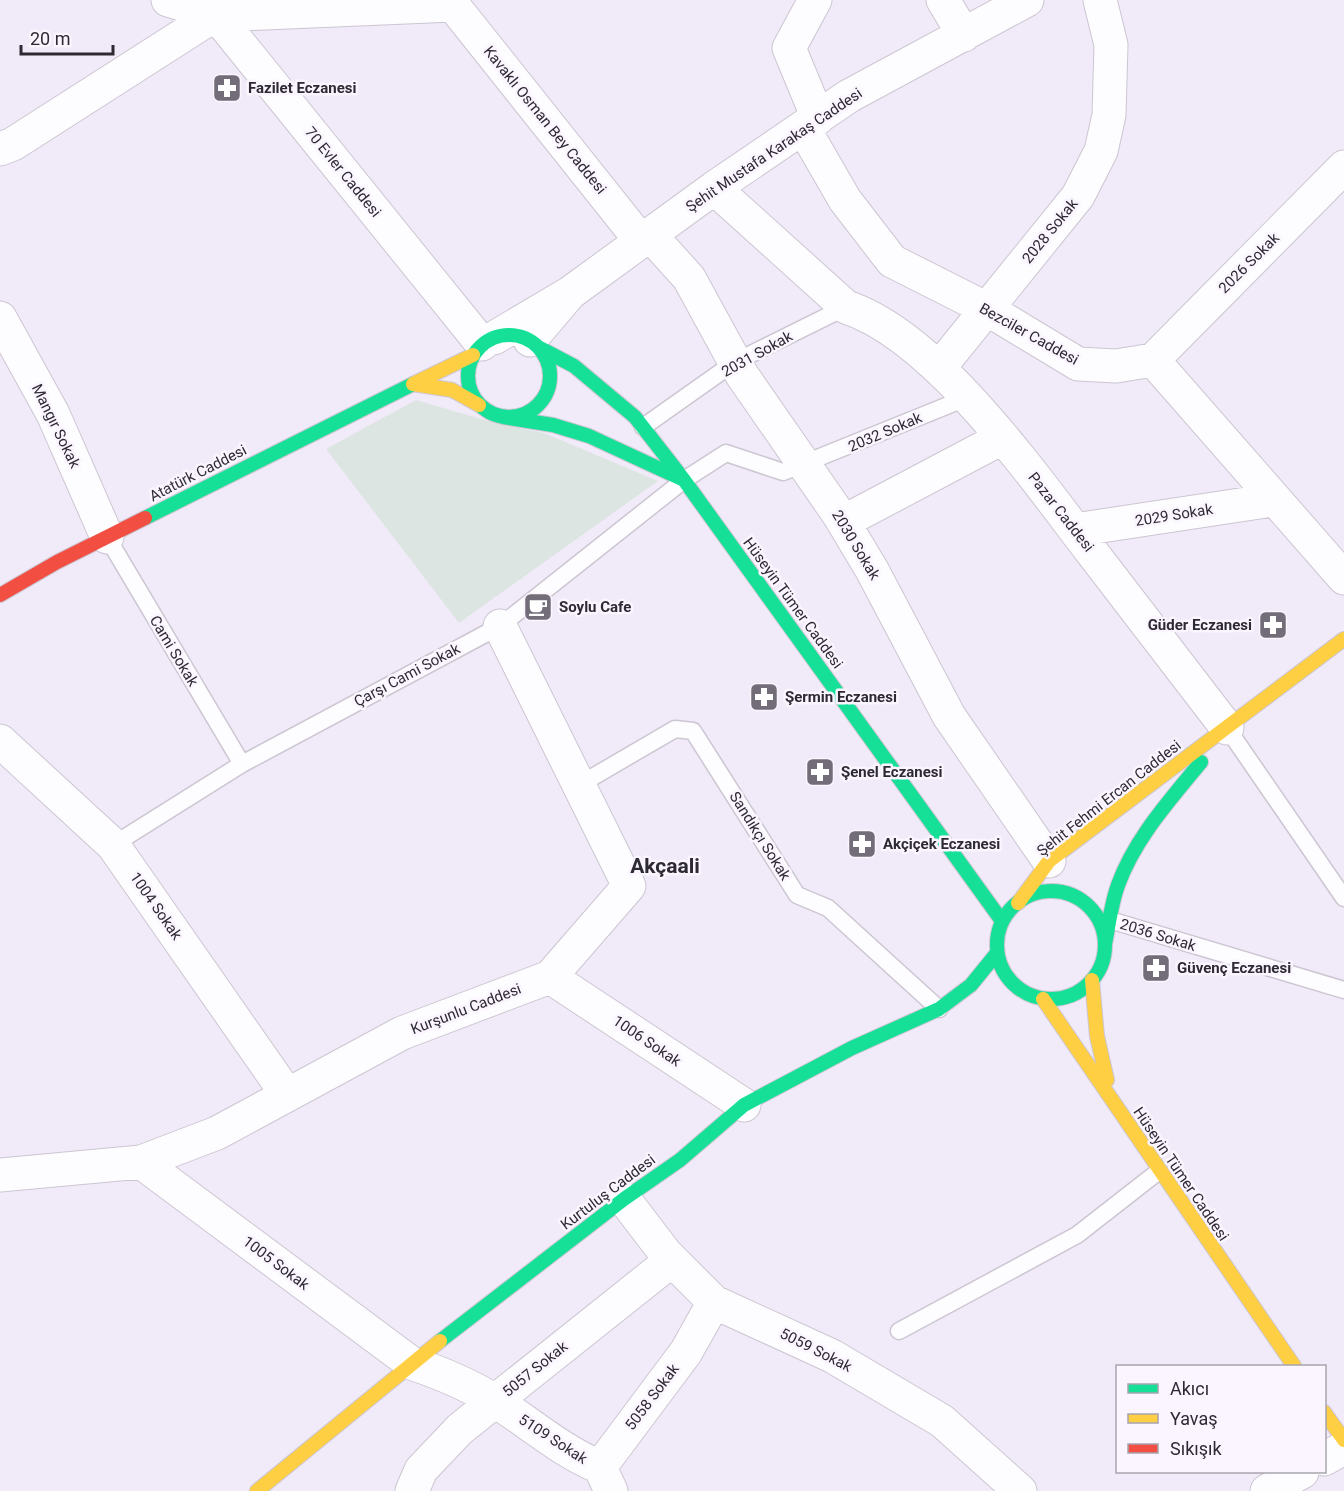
<svg xmlns="http://www.w3.org/2000/svg" width="1344" height="1491" viewBox="0 0 1344 1491" font-family="Roboto,sans-serif">
<style>
.green{fill:#dde5e2}
.lines{fill:none;stroke-linecap:round;stroke-linejoin:round}
.lane-casing{stroke:#ccc6d2;stroke-width:19}
.street-casing{stroke:#ccc6d2;stroke-width:35}
.fast-casing{stroke:#ccc6d2;stroke-width:16}
.slow-casing{stroke:#ccc6d2;stroke-width:16}
.jam-casing{stroke:#ccc6d2;stroke-width:16}
.lane{stroke:#fdfcfe;stroke-width:16}
.street{stroke:#fdfcfe;stroke-width:33}
.fast{stroke:#16e098;stroke-width:14}
.slow{stroke:#ffcf43;stroke-width:14}
.jam{stroke:#f24e42;stroke-width:14}
.labels{text-anchor:middle;stroke-width:5;stroke-linejoin:round;paint-order:stroke}
.poi-label{font-size:15px;font-weight:bold;fill:#2e2a33;stroke:#faf5ff;text-anchor:start}
.street-label{font-size:15px;fill:#2e2a33;stroke:#faf5ff}
.district-label{font-size:21px;font-weight:bold;fill:#2e2a33;stroke:#faf5ff}
</style>
<rect width="100%" height="100%" fill="#f1eaf8"/>
<path class="green" d="M416,400L495,423L544,433L658,481L459,623L326,449Z"/>
<g class="lines">
<g class="lane-casing">
<path id="lane" d="M643,427L735,362L846,307
M107,537L242,764
M1227,728L1344,898
M579,785L675,729L693,731L797,895L828,908L939,1009
M113,845L242,764L500,626L684,480L726,453L783,472L966,398
M1110,920L1344,990
M899,1331L1077,1235L1159,1171"/>
</g>
<g class="street-casing">
<path id="street" d="M168,0L217,15L453,5
M204,0L482,344
M449,0L641,241
M815,0L789,48L818,118
M943,0L964,35
M804,129L845,200L892,261L987,309L1078,364L1116,366L1153,360
M0,149L13,144L227,7
M714,188L846,307C936,336 1034,477 1091,551C1137,610 1182,669 1227,728
M651,236L689,278L742,375L839,515L872,570L949,716L1049,861
M570,293L714,188L849,96L1027,0
M0,318L53,414L107,537
M494,338L570,293L530,340
M1153,360L1344,578
M1153,360L1344,167
M939,368L1078,196L1101,151L1109,115L1111,45L1100,0
M843,522L1002,438
M1075,530L1273,500
M0,741L113,845L286,1093
M550,977L744,1105
M141,1162L411,1363C441,1373 468,1384 495,1401C530,1423 561,1451 600,1467
M0,1175L141,1162L217,1133L402,1033L550,977L629,886L500,626
M624,1199L666,1254L714,1302L832,1356L942,1421L1020,1491
M1324,1459L1344,1448
M412,1491L421,1470L460,1429L672,1260
M611,1491L600,1467L686,1352L714,1302
M1267,1491L1302,1472"/>
</g>
<g class="fast-casing">
<path id="fast" d="M468 376a41 41 0 1 1 82 0a41 41 0 1 1-82 0Z
M503,417L553,425L589,436L684,480L635,417L574,366L538,347
M684,480L1002,921
M145,518L413,384
M997 945a54 54 0 1 1 108 0a54 54 0 1 1-108 0Z
M1105,944C1109,924 1111,904 1118,885C1135,838 1170,800 1201,762
M440,1341L624,1199L680,1160L744,1105L852,1048L939,1009L971,985L997,953"/>
</g>
<g class="slow-casing">
<path id="slow" d="M473,355L413,384L452,390L479,405
M1018,903L1049,861L1344,639
M1092,980L1097,1036L1107,1080
M1043,999L1294,1366
M1324,1412L1344,1440
M257,1491L440,1341"/>
</g>
<g class="jam-casing">
<path id="jam" d="M0,595L57,562L145,518"/>
</g>
<use href="#lane" class="lane"/>
<use href="#street" class="street"/>
<use href="#fast" class="fast"/>
<use href="#slow" class="slow"/>
<use href="#jam" class="jam"/>
</g>
<defs>
<g id="pharmacy-square" transform="scale(1.5)"><rect x="-9" y="-9" width="18" height="18" rx="4" fill="#726d78" stroke="#faf5ff"/><path d="M-2-6h4v4h4v4h-4v4h-4v-4h-4v-4h4Z" fill="#fff"/></g>
<g id="cafe-square" transform="scale(1.5)"><rect x="-9" y="-9" width="18" height="18" rx="4" fill="#726d78" stroke="#faf5ff"/><path d="M-5.5-4.5H6V0H3Q3 3.5 0 3.5H-2.5Q-5.5 3.5-5.5 0ZM3-3.2v2h1.7v-2ZM-6 4.5H4V6H-6Z" fill="#fff"/></g>
</defs>
<g fill-rule="evenodd">
<use href="#pharmacy-square" x="227" y="88"/>
<use href="#cafe-square" x="538" y="607"/>
<use href="#pharmacy-square" x="1273" y="625"/>
<use href="#pharmacy-square" x="764" y="697"/>
<use href="#pharmacy-square" x="820" y="772"/>
<use href="#pharmacy-square" x="862" y="844"/>
<use href="#pharmacy-square" x="1156" y="968"/>
</g>
<g class="labels">
<g class="poi-label">
<text x="248" y="93">Fazilet Eczanesi</text>
<text x="559" y="612">Soylu Cafe</text>
<text x="1252" y="630" text-anchor="end">Güder Eczanesi</text>
<text x="785" y="702">Şermin Eczanesi</text>
<text x="841" y="777">Şenel Eczanesi</text>
<text x="883" y="849">Akçiçek Eczanesi</text>
<text x="1177" y="973">Güvenç Eczanesi</text>
</g>
<g class="street-label">
<text transform="translate(545 120) rotate(51)" y="5">Kavaklı Osman Bey Caddesi</text>
<text transform="translate(774 150) rotate(-34)" y="5">Şehit Mustafa Karakaş Caddesi</text>
<text transform="translate(343 172) rotate(51)" y="5">70 Evler Caddesi</text>
<text transform="translate(1050 231) rotate(-51)" y="5">2028 Sokak</text>
<text transform="translate(1249 263) rotate(-45)" y="5">2026 Sokak</text>
<text transform="translate(1029 334) rotate(29)" y="5">Bezciler Caddesi</text>
<text transform="translate(757 354) rotate(-29)" y="5">2031 Sokak</text>
<text transform="translate(56 426) rotate(64)" y="5">Mangır Sokak</text>
<text transform="translate(885 432) rotate(-23)" y="5">2032 Sokak</text>
<text transform="translate(198 473) rotate(-27)" y="5">Atatürk Caddesi</text>
<text transform="translate(1061 512) rotate(52)" y="5">Pazar Caddesi</text>
<text transform="translate(1174 515) rotate(-9)" y="5">2029 Sokak</text>
<text transform="translate(856 545) rotate(59)" y="5">2030 Sokak</text>
<text transform="translate(793 603) rotate(54)" y="5">Hüseyin Tümer Caddesi</text>
<text transform="translate(174 651) rotate(59)" y="5">Cami Sokak</text>
<text transform="translate(407 675) rotate(-28)" y="5">Çarşı Cami Sokak</text>
<text transform="translate(1109 798) rotate(-38)" y="5">Şehit Fehmi Ercan Caddesi</text>
<text transform="translate(760 836) rotate(58)" y="5">Sandıkçı Sokak</text>
<text transform="translate(156 906) rotate(55)" y="5">1004 Sokak</text>
<text transform="translate(1158 935) rotate(17)" y="5">2036 Sokak</text>
<text transform="translate(466 1009) rotate(-21)" y="5">Kurşunlu Caddesi</text>
<text transform="translate(647 1041) rotate(34)" y="5">1006 Sokak</text>
<text transform="translate(1181 1174) rotate(56)" y="5">Hüseyin Tümer Caddesi</text>
<text transform="translate(608 1192) rotate(-37)" y="5">Kurtuluş Caddesi</text>
<text transform="translate(276 1263) rotate(37)" y="5">1005 Sokak</text>
<text transform="translate(816 1350) rotate(27)" y="5">5059 Sokak</text>
<text transform="translate(535 1369) rotate(-39)" y="5">5057 Sokak</text>
<text transform="translate(652 1397) rotate(-53)" y="5">5058 Sokak</text>
<text transform="translate(553 1439) rotate(33)" y="5">5109 Sokak</text>
</g>
<g class="district-label">
<text x="665" y="873">Akçaali</text>
</g>
</g>
<rect x="1116" y="1365" width="210" height="108" fill="#faf5ff" stroke="#a8a4ad" stroke-width="1.5"/>
<rect x="1128" y="1384" width="30" height="9" fill="#16e098" stroke="#a8a4ad" stroke-width="1.5"/>
<text x="1170" y="1395" font-size="18" fill="#2e2a33">Akıcı</text>
<rect x="1128" y="1414" width="30" height="9" fill="#ffcf43" stroke="#a8a4ad" stroke-width="1.5"/>
<text x="1170" y="1425" font-size="18" fill="#2e2a33">Yavaş</text>
<rect x="1128" y="1444" width="30" height="9" fill="#f24e42" stroke="#a8a4ad" stroke-width="1.5"/>
<text x="1170" y="1455" font-size="18" fill="#2e2a33">Sıkışık</text>
<path d="M21 45v9h92v-9" fill="none" stroke="#2e2a33" stroke-width="3"/>
<text x="30" y="45" font-size="18" fill="#2e2a33" stroke="#faf5ff" stroke-width="4.5" paint-order="stroke">20 m</text>
</svg>
